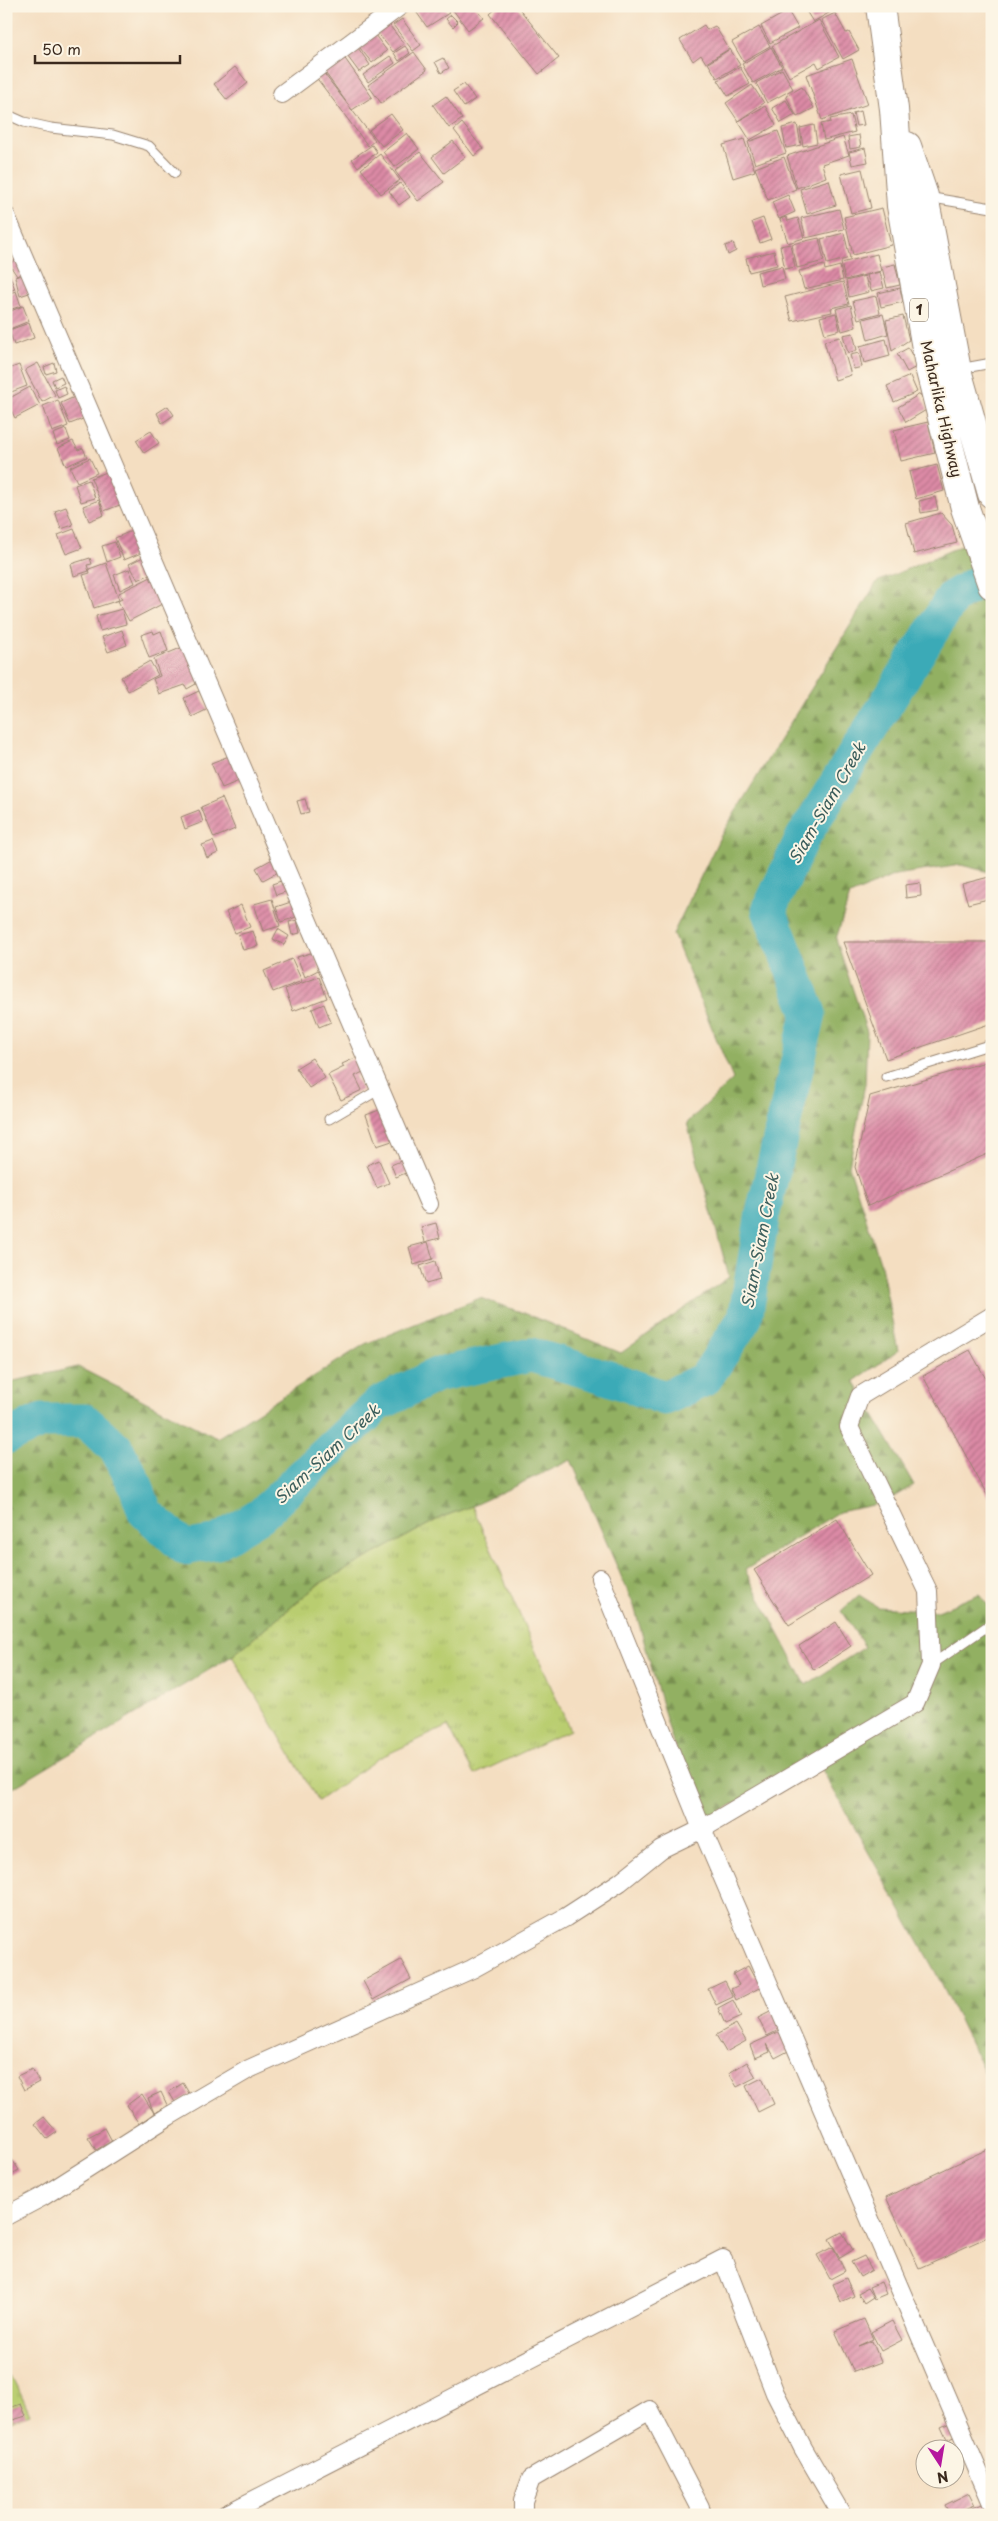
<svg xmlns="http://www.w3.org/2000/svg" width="998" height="2521" viewBox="0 0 998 2521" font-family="'Playpen Sans',sans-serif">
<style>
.grass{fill:url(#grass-tufts);stroke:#7a7c47}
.forest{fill:url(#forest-firs);stroke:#666d40}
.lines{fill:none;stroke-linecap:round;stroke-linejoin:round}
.river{stroke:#3aaab7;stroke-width:35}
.building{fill:url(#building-hatch)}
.lane-casing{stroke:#988470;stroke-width:11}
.street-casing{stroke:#988470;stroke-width:20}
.highway-casing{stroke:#988470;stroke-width:30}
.lane{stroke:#fff;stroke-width:9}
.street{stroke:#fff;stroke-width:18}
.highway{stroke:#fff;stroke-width:28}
.labels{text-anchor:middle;stroke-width:4;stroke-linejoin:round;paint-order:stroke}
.shield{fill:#fcf5e5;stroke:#75675a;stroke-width:1}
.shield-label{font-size:14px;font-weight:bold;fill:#3b2a1e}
.street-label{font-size:15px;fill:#3b2a1e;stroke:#fcf5e5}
.water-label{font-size:16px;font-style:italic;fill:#3b5d5b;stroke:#fcf5e5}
</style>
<defs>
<pattern id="grass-tufts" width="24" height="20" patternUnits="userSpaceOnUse" patternTransform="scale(1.25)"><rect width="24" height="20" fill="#b9cd70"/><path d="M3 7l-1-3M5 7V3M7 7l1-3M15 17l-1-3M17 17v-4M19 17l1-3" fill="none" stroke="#a0b061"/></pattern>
<pattern id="forest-firs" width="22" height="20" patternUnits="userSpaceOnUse" patternTransform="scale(1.25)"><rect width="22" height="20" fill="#92b062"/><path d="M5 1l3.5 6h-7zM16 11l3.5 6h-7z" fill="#788f50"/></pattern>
<pattern id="building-hatch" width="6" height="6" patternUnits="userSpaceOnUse" patternTransform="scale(1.25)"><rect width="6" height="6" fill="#dc8aa6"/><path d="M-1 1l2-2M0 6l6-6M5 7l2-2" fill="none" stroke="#b47187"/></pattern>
</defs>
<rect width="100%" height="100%" fill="#fcf5e5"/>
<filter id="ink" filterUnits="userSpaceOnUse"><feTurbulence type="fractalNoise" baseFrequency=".02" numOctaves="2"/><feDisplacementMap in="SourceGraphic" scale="10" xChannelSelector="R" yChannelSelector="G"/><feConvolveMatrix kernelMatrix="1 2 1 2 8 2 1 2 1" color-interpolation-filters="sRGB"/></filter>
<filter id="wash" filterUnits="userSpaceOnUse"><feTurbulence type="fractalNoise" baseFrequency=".0096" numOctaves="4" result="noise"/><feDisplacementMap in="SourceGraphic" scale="20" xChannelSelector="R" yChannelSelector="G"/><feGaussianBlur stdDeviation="1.12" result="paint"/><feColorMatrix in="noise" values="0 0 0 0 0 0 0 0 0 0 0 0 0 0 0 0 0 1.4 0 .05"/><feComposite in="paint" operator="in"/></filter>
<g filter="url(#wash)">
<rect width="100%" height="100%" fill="#f4dec1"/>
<path class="grass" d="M472,1506L570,1730L474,1775L448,1726L377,1759L318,1801L232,1656L319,1584L442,1517Z
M6,2374L17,2385L30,2414L6,2423Z"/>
<path class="forest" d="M963,545L992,629V885L989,872L961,865L895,875L850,895L836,939L867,1032L865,1084L849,1166L881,1265L898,1351L854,1381L914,1485L883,1503L839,1512L745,1570L806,1685L865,1647L841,1611L859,1595L878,1607L938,1611L979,1594L992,1610V2087L936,1973L815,1757L709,1818L689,1784L671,1737L634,1606L571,1460L472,1506L442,1517L319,1584L232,1656L13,1788L6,1782V1385L14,1381L78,1367L217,1438L365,1344L480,1298L524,1313L621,1353L729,1277L687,1123L733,1079L673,934L720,837L877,582Z"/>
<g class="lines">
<path class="river" d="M6,1437L42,1421H85L116,1448L136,1486L145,1512L185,1548L217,1542L261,1515L377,1405L436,1375L531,1355L603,1376L665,1398L705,1379L745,1318L763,1213L809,1013L769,910L803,837L953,597L992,574"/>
</g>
<g id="blocks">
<path class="building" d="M412,6H444L449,13L427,27Z
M450,6H474L484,18L468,30Z
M499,6H517L559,58L539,74L490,14Z
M803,6H832L834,10L813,22Z
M788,11L798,28L770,43L761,26Z
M835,13L846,33L849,32L859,50L843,59L821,20Z
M451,15L458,22L453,27L446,19Z
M393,18L395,21L390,26L404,44L393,52L376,31Z
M402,19L421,45L413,51L393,25Z
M819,20L839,57L819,68L816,62L789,77L772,46Z
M704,25L707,30L715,26L729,49L706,63L701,55L693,61L680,40Z
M759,27L770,46L743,61L732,42Z
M372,31L387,51L372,63L356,43Z
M356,45L370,65L359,72L345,53Z
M405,46L410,53L399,61L394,53Z
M771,47L782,67L753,83L742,64Z
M730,49L740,65L717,78L708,63Z
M414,52L427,70L381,103L368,85Z
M341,53L372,97L352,110L321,67Z
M390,56L395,63L368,82L363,75Z
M443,58L449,68L441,73L435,62Z
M852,59L868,104L822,120L806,75Z
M235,67L248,83L227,100L214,84Z
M740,67L750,84L728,96L718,80Z
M782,69L793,89L767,103L756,83Z
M322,71L375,140L368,146L315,76Z
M464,84L475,99L464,107L453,91Z
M752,85L764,103L738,121L726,103Z
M802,87L814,108L797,117L786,96Z
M446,96L462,119L449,128L433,105Z
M786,100L795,115L781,123L772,108Z
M765,106L776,125L750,140L738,121Z
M861,111L864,125L856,126L853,113Z
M391,114L403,130L382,146L369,130Z
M851,115L855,132L824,140L821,124L831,122L830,119Z
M462,123L483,149L474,156L454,130Z
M797,124L801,145L786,148L782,128Z
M814,125L817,143L803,146L800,128Z
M778,131L786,153L755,164L748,142Z
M407,133L419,149L395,167L383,152Z
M859,135L861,147L850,149L848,137Z
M843,137L849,155L822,164L826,177L797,188L787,156Z
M744,139L755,171L733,178L723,145Z
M453,141L465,157L444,173L432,157Z
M372,145L377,152L358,167L352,159Z
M865,148L868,162L852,165L849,152Z
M420,152L444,182L418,201L395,171Z
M380,154L400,180L381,194L361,169Z
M784,157L796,189L768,200L755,168Z
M862,169L871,208L851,213L841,174Z
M829,180L836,205L807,214L800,189Z
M400,183L410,197L399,205L389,191Z
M788,195L795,212L779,219L772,202Z
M882,208L891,245L853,255L844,217Z
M839,209L844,229L806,238L801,218Z
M786,217L788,221L798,218L804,238L788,243L780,219Z
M763,218L771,239L760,243L752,222Z
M844,233L850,258L827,264L821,239Z
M819,238L824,261L797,268L792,244Z
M733,243L736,251L728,255L725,246Z
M790,244L795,267L785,269L780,246Z
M774,251L777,265L749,272L746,258Z
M877,254L881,271L845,280L841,263Z
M17,259L24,271L17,276L9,264Z
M895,264L900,285L887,288L882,267Z
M824,265L825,270L840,266L843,280L804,289L799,271Z
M6,266L15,289L6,292Z
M782,266L785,279L760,285L757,272Z
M880,272L884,288L871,291L867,275Z
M27,273L32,292L20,296L15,277Z
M865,276L869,292L849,297L846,281Z
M843,282L849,304L831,308L832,312L792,321L785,297Z
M900,288L903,302L881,307L878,293Z
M16,291L21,306L6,311V294Z
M876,296L880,313L858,319L853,301Z
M851,305L856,327L842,331L836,309Z
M23,306L29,321L10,329L6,313Z
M836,313L840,330L825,334L820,317Z
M883,314L888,334L868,340L863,319Z
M903,316L909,340L892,351L886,320Z
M29,323L34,338L14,345L9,330Z
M853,333L857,350L848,353L843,335Z
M840,337L851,375L835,380L824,341Z
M886,339L890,356L864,363L860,346Z
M908,348L918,366L907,372L897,354Z
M859,353L862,367L854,369L850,355Z
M38,363L55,395L42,402L25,370Z
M54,363L56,371L46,374L44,367Z
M19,365L27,386L6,394V370Z
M61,376L64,383L55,387L52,380Z
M910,376L917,392L894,402L887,386Z
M64,386L67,394L58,398L55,390Z
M30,387L40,405L15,418L6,400Z
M920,394L928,409L906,422L898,407Z
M79,395L88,417L70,424L61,403Z
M58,400L68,426L52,432L43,406Z
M168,406L174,415L162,423L157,413Z
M928,422L935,453L901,461L894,430Z
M66,429L70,440L57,445L53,434Z
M151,431L159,443L144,453L136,440Z
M73,441L78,450L83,448L87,457L66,466L58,448Z
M90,458L97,473L77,482L70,467Z
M937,465L944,491L916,499L909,472Z
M112,470L125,503L104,511L91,478Z
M89,480L95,498L81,502L75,485Z
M935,497L938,510L921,513L919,501Z
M99,500L104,515L89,521L83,506Z
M66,507L73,525L61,529L55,511Z
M941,513L952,525L957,543L914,554L906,523Z
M74,529L82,548L66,554L58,535Z
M136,529L146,551L124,560L115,538Z
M115,542L120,557L107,562L102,546Z
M147,555L155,572L138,580L129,564Z
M90,558L92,564L87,565L89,571L74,576L71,564Z
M106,563L119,600L94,608L83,575L90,573L89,569Z
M129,569L135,583L120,590L114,575Z
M151,577L164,603L129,621L118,601L122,599L119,593Z
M122,609L126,624L100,631L96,616Z
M122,630L127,645L108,652L102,637Z
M153,631L154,634L161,631L168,651L149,658L141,635Z
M183,647L203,680L187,689L185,685L159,694L153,679L160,676L154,659Z
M150,661L158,675L128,691L121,677Z
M199,691L208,709L192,717L184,698Z
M234,754L244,779L222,788L211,763Z
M222,798L235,829L214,838L201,807Z
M305,799L309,812L301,814L297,801Z
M199,810L203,822L185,829L181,817Z
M213,841L218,853L207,858L202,845Z
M276,857L282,870L263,880L256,868Z
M989,877L992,898L968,904L962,884Z
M287,879L291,890L276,895L272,884Z
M920,883L921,896L906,898L905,885Z
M272,899L280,926L263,931L254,904Z
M297,900L303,915L281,922L276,907Z
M241,905L250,927L235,933L226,912Z
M297,920L300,933L292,935L289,922Z
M278,929L289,936L284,945L273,939Z
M253,931L258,946L243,950L238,935Z
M843,942H992V1023L886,1059Z
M314,952L320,969L305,977L297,957Z
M292,959L302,981L273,992L264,971Z
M319,977L327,998L293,1011L285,989Z
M324,1004L331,1022L319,1027L312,1009Z
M362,1055L369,1069L355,1076L362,1090L341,1100L328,1075L344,1067L342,1064Z
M312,1058L325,1078L309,1088L296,1068Z
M992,1060V1152L868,1206L855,1167L870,1096Z
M382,1109L392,1141L377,1146L366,1115Z
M379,1160L389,1183L377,1188L367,1165Z
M403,1160L408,1172L396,1177L391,1165Z
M436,1223L440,1238L425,1242L421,1227Z
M428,1242L433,1259L414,1265L409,1247Z
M435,1261L440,1280L426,1284L420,1266Z
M970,1350L992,1390V1504L923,1376Z
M837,1519L871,1575L789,1625L754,1570Z
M836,1622L851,1646L814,1670L799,1646Z
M401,1960L411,1979L373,2000L363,1981Z
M748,1966L754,1977L759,1974L765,1985L736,2000L731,1989L739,1985L733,1974Z
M725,1981L733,1997L716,2005L708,1989Z
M733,2000L741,2017L725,2024L718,2008Z
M776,2009L785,2027L767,2036L758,2018Z
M736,2024L746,2041L726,2052L716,2035Z
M785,2029L794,2048L775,2058L767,2044L770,2052L755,2058L750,2045Z
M747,2062L756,2077L737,2087L729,2073Z
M32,2069L39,2082L24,2090L17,2076Z
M762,2078L774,2104L758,2112L746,2086Z
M183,2083L190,2095L176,2104L169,2092Z
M161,2092L168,2107L154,2113L148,2098Z
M142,2094L154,2113L139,2124L127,2105Z
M44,2117L57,2132L47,2139L35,2124Z
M105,2128L112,2141L96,2150L88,2137Z
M992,2147V2235L919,2268L886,2197Z
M11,2158L19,2170L8,2176L6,2161Z
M842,2232L853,2250L840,2258L829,2239Z
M833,2247L845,2271L830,2279L817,2255Z
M864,2256L872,2270L860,2277L851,2262Z
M846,2278L854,2296L841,2302L833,2284Z
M881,2282L886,2294L874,2299L869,2287Z
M867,2288L873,2297L864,2303L858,2293Z
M864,2319L873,2339L858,2346L872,2341L881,2362L854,2372L835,2331Z
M892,2321L902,2340L881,2351L871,2332Z
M21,2404L26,2416L13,2420L9,2408Z
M954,2421L960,2434L947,2440L941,2427Z
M969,2493L975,2505L950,2515L945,2505Z
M987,2502L992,2515H956Z"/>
</g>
</g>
<g filter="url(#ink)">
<use href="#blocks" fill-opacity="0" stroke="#988470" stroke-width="1"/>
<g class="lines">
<g class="lane-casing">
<path id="lane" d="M6,114L24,122L51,128L113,135L149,146L175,173
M927,197L992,208
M959,369L992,363
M886,1077L992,1044
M329,1119L380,1089
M931,1665L992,1623"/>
</g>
<g class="street-casing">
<path id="street" d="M282,94L400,6
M6,216L429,1204
M600,1578L702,1829L992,2503
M6,2216L42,2197L169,2116L249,2069L472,1969L566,1917L620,1882L661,1849L702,1829L915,1703L931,1665L928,1591L849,1427L860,1396L992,1316
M225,2515L723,2259L775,2393L803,2448L842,2515
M523,2515V2501L531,2479L650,2410L700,2507L699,2515"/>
</g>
<g class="highway-casing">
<path id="highway" d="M880,6L894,109L901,206L930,371L965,508L992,585
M907,146L924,196L957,370L992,494"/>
</g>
<use href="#lane" class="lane"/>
<use href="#street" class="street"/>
<use href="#highway" class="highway"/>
</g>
</g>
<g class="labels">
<rect class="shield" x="910" y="298.5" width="18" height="23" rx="4"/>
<g class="shield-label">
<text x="919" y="315">1</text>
</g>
<g class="street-label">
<text transform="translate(941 409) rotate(77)" y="5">Maharlika Highway</text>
</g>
<g class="water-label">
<text transform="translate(827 803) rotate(-60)" y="6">Siam-Siam Creek</text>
<text transform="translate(760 1241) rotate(-79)" y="6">Siam-Siam Creek</text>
<text transform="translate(327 1454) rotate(-43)" y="6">Siam-Siam Creek</text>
</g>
</g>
<rect width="998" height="2521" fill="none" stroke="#fcf5e5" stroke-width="25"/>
<g transform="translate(940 2464) rotate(168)"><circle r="24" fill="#fcf5e5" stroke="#afa495"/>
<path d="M0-4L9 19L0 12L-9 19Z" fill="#b5179e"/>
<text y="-8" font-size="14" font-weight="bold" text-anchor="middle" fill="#3b2a1e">N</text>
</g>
<path d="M35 55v8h145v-8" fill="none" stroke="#3b2a1e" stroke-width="2.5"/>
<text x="42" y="55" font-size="15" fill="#3b2a1e" stroke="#fcf5e5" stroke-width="4" paint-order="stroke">50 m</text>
</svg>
